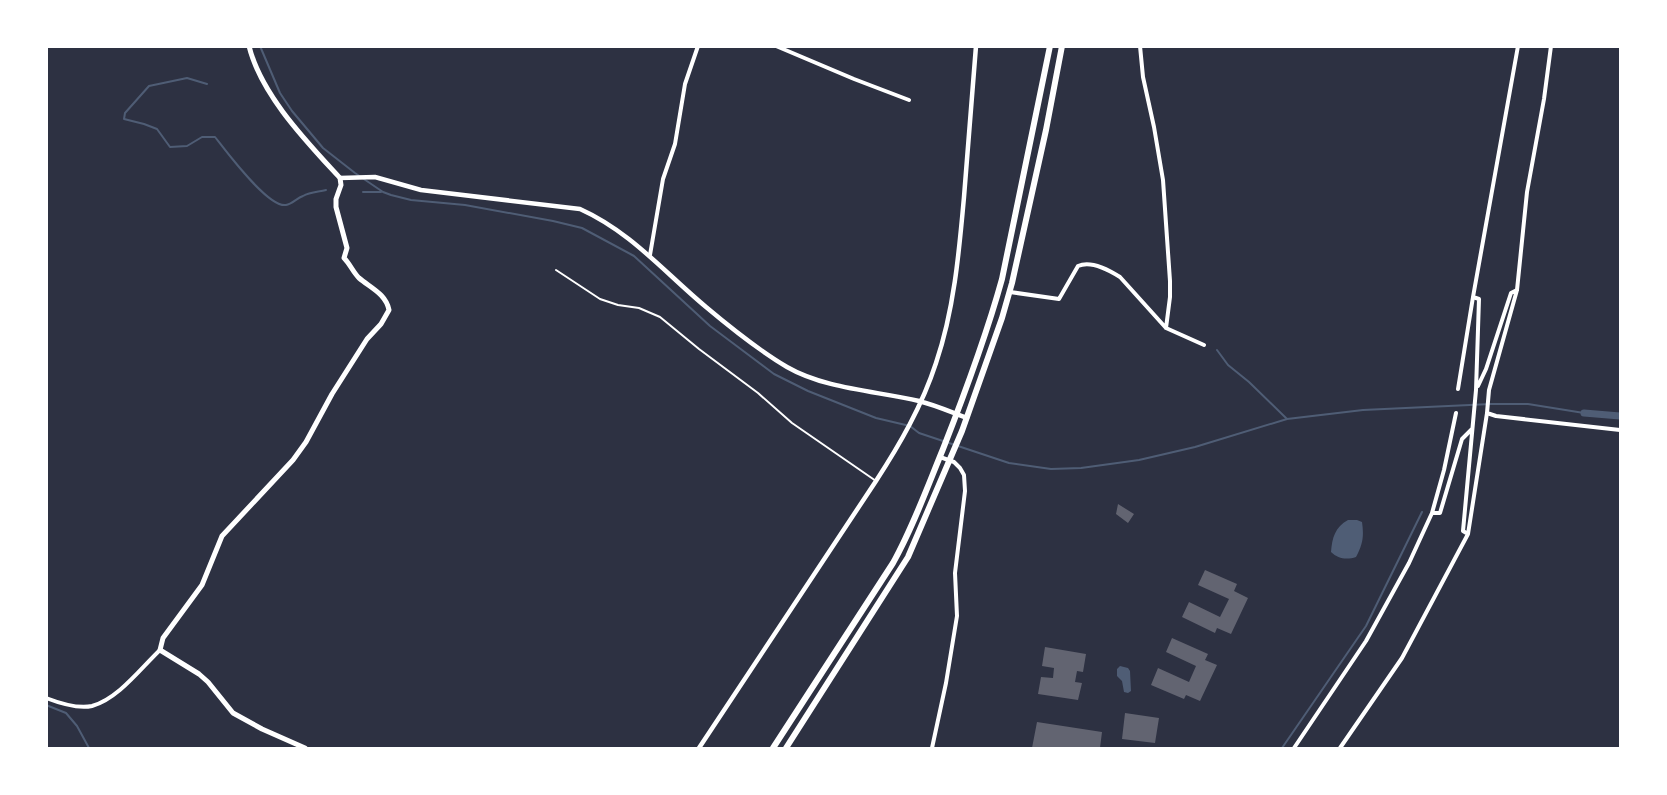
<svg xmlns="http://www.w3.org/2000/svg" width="1667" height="795" viewBox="0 0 1667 795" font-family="'Open Sans',sans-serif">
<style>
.water{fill:#4f5d75}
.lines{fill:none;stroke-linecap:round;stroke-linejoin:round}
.stream{stroke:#4f5d75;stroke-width:2}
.canal{stroke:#4f5d75;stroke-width:7}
.building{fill:#626471}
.service{stroke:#fff;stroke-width:2}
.minor{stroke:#fff;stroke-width:4}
.tertiary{stroke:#fff;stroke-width:4.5}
.secondary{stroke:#fff;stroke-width:5}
.primary{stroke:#fff;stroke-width:6}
</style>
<rect width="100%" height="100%" fill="#2d3142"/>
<path class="water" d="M1348,520H1357L1362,522C1364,536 1363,544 1356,557C1347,560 1338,559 1331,552C1332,538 1335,527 1348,520Z
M1120,666L1128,668L1130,671L1131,691L1128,693L1124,692L1122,681L1117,676V669Z"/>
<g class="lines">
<path class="stream" d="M260,46L280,93L292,111L323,148L355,173L383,192L391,195L411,200L465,205L553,221L582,228L634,256L710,326L774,374L808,391L876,418L910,426L919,433L1009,463L1051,469L1081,468L1139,460L1195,447L1287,419L1363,410L1491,404H1528L1584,413
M207,84L187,78L149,86L125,113L124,119L144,124L157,129L170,147L187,146L202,137H215C226,151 268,208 286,205C292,204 297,198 303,196C310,192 318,192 326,190
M363,192H381
M1217,350L1228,365L1249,382L1287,419
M46,705L66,713L77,726L89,748
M1282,748L1366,626L1422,512"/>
<path class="canal" d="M1584,413L1620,416"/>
</g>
<path class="building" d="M1118,504L1134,514L1128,523L1116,514Z
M1205,570L1237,584L1234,591L1248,598L1231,634L1217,628L1215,633L1182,617L1189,602L1220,617L1229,599L1198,585Z
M1172,638L1208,654L1205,660L1217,665L1200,701L1186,695L1184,699L1151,685L1158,668L1189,682L1196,666L1166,652Z
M1045,647L1086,654L1083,672L1077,671L1075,682L1082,683L1078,700L1038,694L1041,677L1053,678L1054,668L1042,666Z
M1125,713L1159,718L1155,743L1122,739Z
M1037,722L1102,732L1100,748H1032Z"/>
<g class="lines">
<path class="service" d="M556,270L600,299L618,305L639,308L660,317L699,349L758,393L792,423L876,481"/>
<path class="minor" d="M776,46L854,79L909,100
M1140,46L1143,77L1154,127L1163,180L1170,281V297L1166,328
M650,255L663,179L675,144L685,84L698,46
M1010,292L1059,299L1078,266C1091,260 1109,270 1120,277L1166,328L1204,345
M1478,386L1486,369L1511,293L1517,290
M1458,389L1473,297L1518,46
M1487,413L1496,416L1620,430
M1432,513H1440L1462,439L1472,429
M1468,534L1463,531L1476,390L1479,299L1473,297
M46,698C59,703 78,709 92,706C118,699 141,668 160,650
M932,748L946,683L957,616L955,573L965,491L964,475L960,468L954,462L940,457
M1294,748L1366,641L1409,563L1432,513L1444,470L1456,413
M1340,748L1402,658L1468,534L1487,413L1489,390L1517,290L1527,192L1544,99L1551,46"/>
<path class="tertiary" d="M340,178L375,177L421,190L580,209C631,232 664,272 706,307C731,328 758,350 787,367C825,389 877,391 919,401C935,405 951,412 967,418
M699,748L876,481C900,444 922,406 936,363C954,310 959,253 964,197C968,147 972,97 976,46"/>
<path class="secondary" d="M249,46C261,95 307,142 340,178L341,185L336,199V207L347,248L344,258C350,264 353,272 359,278C371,288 386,294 389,310L381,324L367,339L332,394L306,442L293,460L222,536L202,585L163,638L160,650L199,674L208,682L233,713L262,729L305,748"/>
<path class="primary" d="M773,748L893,563C913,527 927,488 943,449C965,393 986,337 1002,279L1050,46
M786,748L908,557L962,431L1002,318L1012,283L1046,130L1062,46"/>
</g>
<rect width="1667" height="795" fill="none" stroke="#ffffff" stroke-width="96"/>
</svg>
